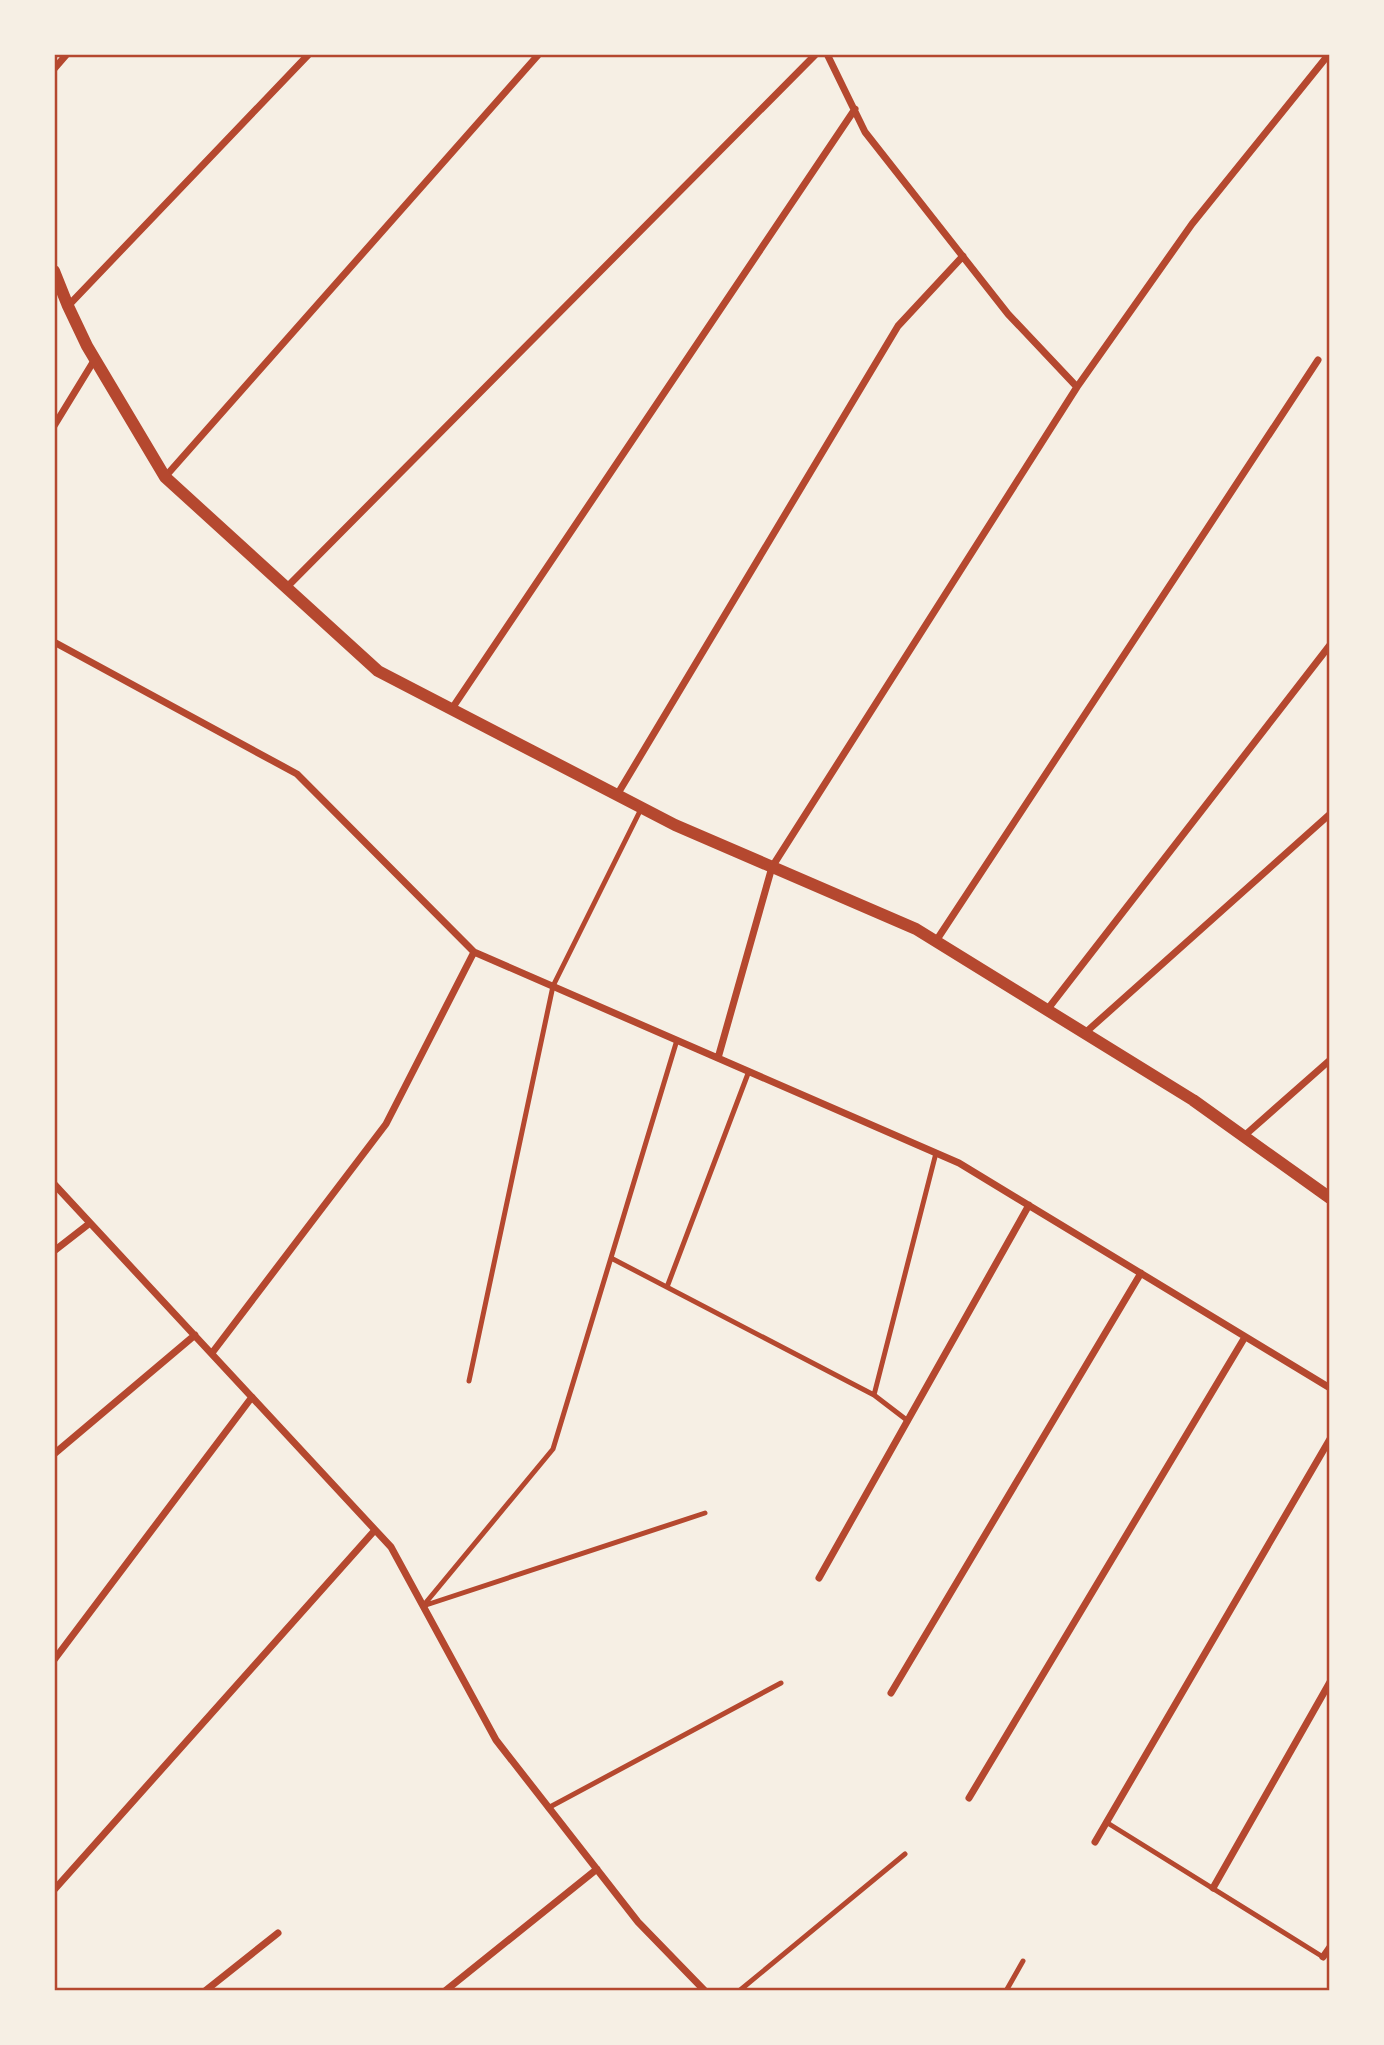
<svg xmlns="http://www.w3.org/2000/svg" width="1384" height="2045" viewBox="0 0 1384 2045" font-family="Lato,sans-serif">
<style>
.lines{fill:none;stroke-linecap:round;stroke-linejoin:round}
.service{stroke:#b5482f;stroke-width:5}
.minor{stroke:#b5482f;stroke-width:7}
.tertiary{stroke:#b5482f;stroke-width:12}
.neatline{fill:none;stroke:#b5482f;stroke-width:2.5}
</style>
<rect width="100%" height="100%" fill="#f6efe4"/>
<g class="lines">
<path class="service" d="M611,1258L874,1395L908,1421
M667,1287L749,1071
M469,1381L553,986L641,809
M874,1395L936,1153
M423,1606L553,1449L677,1040
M423,1606L705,1513
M548,1808L781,1683
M1106,1822L1323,1957
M739,1991L905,1854
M1006,1991L1023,1961"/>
<path class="minor" d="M827,54L865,132L1008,314L1077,387
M54,69L67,54
M68,306L309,54
M54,426L95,359
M165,477L539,54
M286,588L816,54
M54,642L297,774L474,952L959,1163L1330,1388
M451,710L855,109
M617,795L898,326L963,256
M936,941L1318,360
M1047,1010L1330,645
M1085,1033L1330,814
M718,1058L772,867L1077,387L1192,224L1329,54
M1244,1136L1330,1060
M54,1184L391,1547L496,1740L638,1922L705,1991
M54,1251L90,1223
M212,1353L386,1124L474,952
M54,1454L195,1335
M819,1578L1029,1205
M54,1660L252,1397
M891,1693L1141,1273
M969,1798L1245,1337
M1095,1842L1330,1439
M1213,1888L1330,1682
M54,1890L375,1530
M1323,1957L1330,1947
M205,1991L278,1933
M445,1991L597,1869"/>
<path class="tertiary" d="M54,271L68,306L87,346L165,477L378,671L675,825L916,929L1193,1100L1330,1198"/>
</g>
<rect width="1384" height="2045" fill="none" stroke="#f6efe4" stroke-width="112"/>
<rect x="56" y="56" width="1272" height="1933" class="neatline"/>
</svg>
